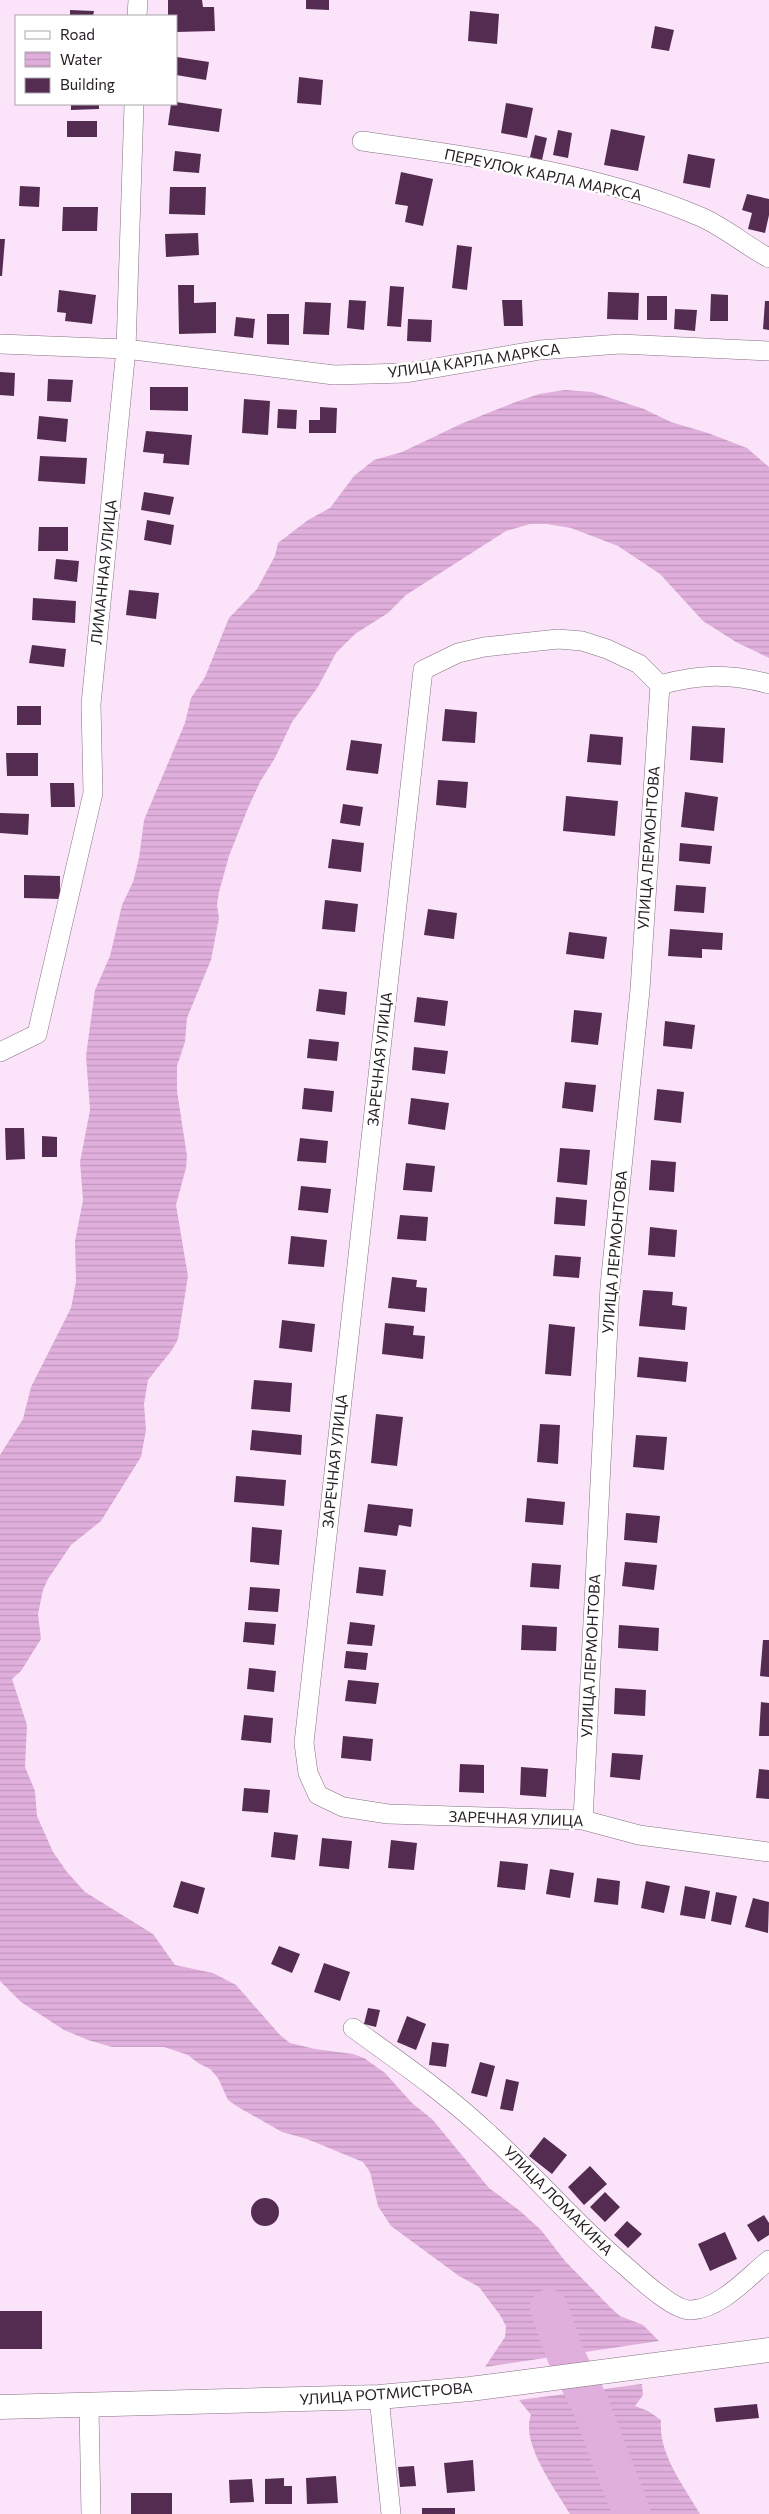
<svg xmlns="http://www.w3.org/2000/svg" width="769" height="2514" viewBox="0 0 769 2514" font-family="Commissioner,sans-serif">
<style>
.water{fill:url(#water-rules)}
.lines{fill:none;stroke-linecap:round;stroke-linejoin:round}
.river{stroke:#e0afdc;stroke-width:38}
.building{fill:#542c52}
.minor-casing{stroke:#847082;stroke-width:20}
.tertiary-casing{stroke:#847082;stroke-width:25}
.minor{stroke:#fff;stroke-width:19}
.tertiary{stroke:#fff;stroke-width:24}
.labels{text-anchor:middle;stroke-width:5;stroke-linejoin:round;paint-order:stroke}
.street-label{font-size:15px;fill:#282027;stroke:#fff}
</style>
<defs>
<pattern id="water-rules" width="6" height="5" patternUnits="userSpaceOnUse" patternTransform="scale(1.25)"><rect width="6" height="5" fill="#e0afdc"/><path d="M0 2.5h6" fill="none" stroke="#c096bd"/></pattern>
</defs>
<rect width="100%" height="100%" fill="#fbe4f9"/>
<path class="water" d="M565,390L592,392L644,409L671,422L708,433L747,448L769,467V658L736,642L703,621L660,574L618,546L571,528L547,524H530L506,531L406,595L388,613L355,634L336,653L318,687L292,722L275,758L260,782L248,808L229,856L219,892L217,905L219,918L211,960L187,1018L185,1042L177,1066V1091L187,1156L186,1168L176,1205L188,1276L178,1339L172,1350L148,1380L144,1404L146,1430L141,1457L101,1521L71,1545L48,1579L43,1590L38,1614L41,1639L21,1671L12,1679L27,1725L25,1767L35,1791L37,1816L53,1852L67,1872L85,1892L153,1934L175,1965L213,1973L236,1985L280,2035L290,2043L315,2049L353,2054L364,2058L385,2073L412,2103L432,2119L489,2188L520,2211L541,2230L565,2261L611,2308L620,2316L643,2325L659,2341L485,2367L505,2337L506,2326L500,2315L479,2287L459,2276L391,2226L378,2206L370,2172L363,2162L307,2139L282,2132L238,2107L228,2100L218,2078L210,2069L198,2063L188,2055L164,2047H112L88,2040L64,2030L21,2002L0,1981V1455L23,1419L31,1387L71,1308L76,1282L75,1241L83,1200L80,1162L90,1110L86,1056L95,990L110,956L122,905L133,882L139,858L144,820L185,723L191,698L205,677L229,618L257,589L275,556L278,543L308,520L330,508L354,476L374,460L402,452L463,423L513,403L539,394Z
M642,2384L643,2395L635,2406L648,2411L661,2420C658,2454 684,2486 700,2514H570C556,2490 520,2443 531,2415L519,2400Z"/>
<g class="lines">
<path class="river" d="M549,2308L566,2356L590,2404L632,2514"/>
</g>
<path class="building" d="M168,0H202L203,7H214L215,31L176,32V16H168Z
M306,0H329V10L306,9Z
M70,10L94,11L93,16H70Z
M470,11L499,14L497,44L468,41Z
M655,26L674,30L669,51L651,48Z
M177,57L209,62L206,80L176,75Z
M299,77L323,80L321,105L297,103Z
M176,102L222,109L219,132L168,125L171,104Z
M506,103L533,108L527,138L501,133Z
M71,104H99V109L71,110Z
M67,121H97V137H67Z
M611,129L645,136L638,171L604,165Z
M558,130L572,133L568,158L553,155Z
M535,135L547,138L542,160L530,157Z
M175,151L201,154L199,173L173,171Z
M688,154L715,159L710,188L683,183Z
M401,172L433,179L423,226L405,222L408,206L395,204Z
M20,186L40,187L39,207L19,206Z
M170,187H206L205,215L169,214Z
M747,194L769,199V215L765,233L748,229L752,213L742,210Z
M63,207H98L97,231H62Z
M198,233L199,255L166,257L165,234Z
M0,239H5L2,276H0Z
M457,245L472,247L467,290L452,288Z
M178,285H194V303L216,302V333L179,334Z
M390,286L404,287L401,327L387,326Z
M59,290L96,295L92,324L65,321L66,313L57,312Z
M608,292L639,293L638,320L607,319Z
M711,294L728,295V321H710Z
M647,296H667V320H647Z
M349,300L366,301L364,330L347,328Z
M502,300H522L523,326H504Z
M765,301H769V330L763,329Z
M305,302L331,303L329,335L303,334Z
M675,309L697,310L695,331L674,329Z
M267,314H289V345L267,344Z
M236,317L255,319L253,338L234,336Z
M408,319L432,320L431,342L407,341Z
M0,372L15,373L14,396L0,395Z
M48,379L73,380L71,402L47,401Z
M150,387H188V411L150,410Z
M244,399L270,401L268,435L242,433Z
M320,407L337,408L336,433H309V420H320Z
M278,409L297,410L296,429L277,428Z
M39,416L68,419L66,442L37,439Z
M146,431L192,435L189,465L163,463L164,454L143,452Z
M40,456L87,458L85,484L38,481Z
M144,492L174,497L170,515L141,510Z
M147,520L174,525L171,545L144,540Z
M39,527H68V551H38Z
M56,559L79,561L77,582L54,579Z
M129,590L159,593L156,619L126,615Z
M33,598L76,601L75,623L32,620Z
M32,645L66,649L64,667L29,663Z
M17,706H41V725H17Z
M445,709L477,712L475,743L442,741Z
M692,726L725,728L723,763L690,760Z
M590,734L623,737L621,765L587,762Z
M351,740L382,744L378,774L346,770Z
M6,753H38V776H7Z
M438,780L468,782L466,808L436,805Z
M50,783H74L75,807H51Z
M685,792L718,797L714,831L681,827Z
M566,796L618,801L615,836L563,831Z
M343,804L363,807L360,826L340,823Z
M0,813L29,814L28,835L0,833Z
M332,839L364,843L361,872L328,868Z
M680,843L712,846L710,864L679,861Z
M24,875L60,876V899L24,898Z
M676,885L706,887L704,913L674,911Z
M325,900L358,904L355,932L322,929Z
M428,909L457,913L454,939L424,935Z
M670,929L723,933L722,950L702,949V958L668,956Z
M569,932L607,937L604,959L566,954Z
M319,989L347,992L345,1015L316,1011Z
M417,997L448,1001L445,1026L414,1022Z
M574,1010L602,1013L598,1045L571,1042Z
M665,1021L695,1025L692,1049L663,1046Z
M309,1039L339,1042L337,1061L307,1058Z
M414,1047L448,1051L445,1074L412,1070Z
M565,1082L596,1085L593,1112L562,1108Z
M304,1088L334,1091L332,1112L302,1109Z
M657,1089L684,1092L681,1123L654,1120Z
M411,1098L449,1103L445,1130L408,1124Z
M5,1128H24L25,1159L6,1160Z
M42,1136L57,1137V1157H42Z
M300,1138L328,1141L326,1163L297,1161Z
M560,1148L590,1150L587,1185L557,1182Z
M651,1160L676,1162L674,1192L649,1190Z
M406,1163L435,1166L432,1192L403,1190Z
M301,1186L331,1189L328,1213L298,1210Z
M556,1197L587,1200L585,1226L554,1224Z
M400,1215L428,1217L426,1241L397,1239Z
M650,1227L677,1230L675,1257L648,1255Z
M291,1236L327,1240L324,1267L288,1264Z
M555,1255L581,1257L579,1278L553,1276Z
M392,1277L417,1280L416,1287L427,1288L425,1312L388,1308Z
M643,1290L673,1292L672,1305L687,1307L685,1330L639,1326Z
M282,1320L315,1324L312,1352L279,1348Z
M385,1323L414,1326L413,1335L425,1336L423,1359L382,1354Z
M549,1324L575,1327L571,1376L545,1374Z
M639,1357L688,1362L686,1382L637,1377Z
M254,1380L292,1383L290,1412L251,1409Z
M376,1414L403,1417L397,1466L371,1463Z
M540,1424L560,1425L558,1464L537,1462Z
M252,1430L302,1435L301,1455L250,1450Z
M636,1435L667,1437L664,1470L633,1467Z
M236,1476L286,1480L284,1506L234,1502Z
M527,1498L565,1502L563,1525L525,1522Z
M368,1504L413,1509L411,1527L399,1525L397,1536L364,1532Z
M626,1513L660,1516L657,1543L624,1540Z
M252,1527L282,1530L279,1565L250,1562Z
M625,1562L657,1565L654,1590L622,1586Z
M532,1563L561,1565L559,1589L530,1587Z
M359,1567L386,1570L383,1596L356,1593Z
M250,1587L280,1589L278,1612L248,1610Z
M245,1622L276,1624L274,1645L243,1642Z
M350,1622L375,1625L372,1646L347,1644Z
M522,1625L557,1627L556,1651L521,1650Z
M619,1625L659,1628L658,1651L618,1648Z
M763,1640H769V1677L760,1676Z
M346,1651L368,1653L366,1670L344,1668Z
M249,1668L276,1671L274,1692L247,1689Z
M348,1680L379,1683L376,1704L345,1701Z
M615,1688L646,1690L645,1716L614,1714Z
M761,1702L769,1703V1736H759Z
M244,1715L273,1718L271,1743L241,1740Z
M343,1736L373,1739L371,1761L341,1758Z
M612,1753L643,1755L640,1780L610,1777Z
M460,1764L484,1765V1793L459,1792Z
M521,1767L548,1769L546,1797L520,1795Z
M759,1769L769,1770V1799L756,1798Z
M244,1788L270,1790L268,1813L242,1811Z
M274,1832L298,1835L295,1860L271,1857Z
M322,1838L352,1841L349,1869L319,1866Z
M391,1840L417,1843L414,1870L388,1868Z
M500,1861L528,1864L525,1890L497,1887Z
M550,1869L574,1873L570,1898L546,1894Z
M597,1878L620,1881L618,1905L594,1902Z
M181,1881L205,1888L198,1914L173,1907Z
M646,1881L670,1886L664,1913L641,1908Z
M685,1886L710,1891L705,1919L680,1915Z
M716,1892L737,1896L731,1925L711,1921Z
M753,1898L769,1902L768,1933L745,1927Z
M279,1946L300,1954L292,1973L271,1964Z
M324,1963L350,1972L340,2001L314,1992Z
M368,2008L380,2010L376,2027L364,2024Z
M407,2016L426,2024L416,2050L397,2042Z
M432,2042L449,2044L446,2067L429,2065Z
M480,2062L495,2066L487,2097L471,2093Z
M506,2079L519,2082L513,2111L500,2109Z
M544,2137L567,2155L552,2174L529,2156Z
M590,2166L607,2184L584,2205L568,2187Z
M605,2192L620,2207L605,2222L590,2207Z
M251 2212a14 14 0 1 1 28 0a14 14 0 1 1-28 0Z
M764,2215L769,2223V2235L758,2242L747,2225Z
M627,2221L642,2234L628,2248L614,2235Z
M725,2232L737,2259L710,2271L698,2244Z
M0,2311H42V2349H0Z
M757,2404L759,2418L716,2422L714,2408Z
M473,2460L475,2491L447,2493L444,2463Z
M414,2466L416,2486L400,2487L398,2467Z
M336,2476L338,2503L307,2504L306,2478Z
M284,2478V2486H292V2504H265V2479Z
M252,2479L254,2502L230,2503L229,2480Z
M131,2493H172V2514H131Z
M422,2508H455V2514H422Z"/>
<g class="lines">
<g class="minor-casing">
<path id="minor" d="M137,16L138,0
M362,141C474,157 596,172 701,217C726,228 746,246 769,258
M0,344L126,349L334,375L406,373L540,350L620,344L769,351
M769,684C730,673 699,674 660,685L639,664L607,649L582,641L558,639L484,647L458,653L423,670L304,1743L308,1773L318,1795L343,1807L388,1814L583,1820L639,1835L769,1852
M0,1052L37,1034L93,793L91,704L126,349L134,104
M583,1820L610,1286L640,990L660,685
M353,2028C400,2062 448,2095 490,2135C536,2176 576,2225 623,2264C637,2276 673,2311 691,2310C720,2309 748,2277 769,2260
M379,2397L391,2514
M89,2406L91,2514"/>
</g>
<g class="tertiary-casing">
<path id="tertiary" d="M0,2407L379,2397L470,2389L769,2350"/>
</g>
<use href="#minor" class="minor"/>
<use href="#tertiary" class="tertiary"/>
</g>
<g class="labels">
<g class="street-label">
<text transform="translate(543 175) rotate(12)" y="5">ПЕРЕУЛОК КАРЛА МАРКСА</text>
<text transform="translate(474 361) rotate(-8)" y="5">УЛИЦА КАРЛА МАРКСА</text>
<text transform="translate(104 572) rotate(-84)" y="5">ЛИМАННАЯ УЛИЦА</text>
<text transform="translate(649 848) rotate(-86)" y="5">УЛИЦА ЛЕРМОНТОВА</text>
<text transform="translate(380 1059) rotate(-84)" y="5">ЗАРЕЧНАЯ УЛИЦА</text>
<text transform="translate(615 1252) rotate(-85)" y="5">УЛИЦА ЛЕРМОНТОВА</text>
<text transform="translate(335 1461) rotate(-84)" y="5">ЗАРЕЧНАЯ УЛИЦА</text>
<text transform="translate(591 1656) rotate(-87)" y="5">УЛИЦА ЛЕРМОНТОВА</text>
<text transform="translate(516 1819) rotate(2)" y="5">ЗАРЕЧНАЯ УЛИЦА</text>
<text transform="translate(558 2201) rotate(45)" y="5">УЛИЦА ЛОМАКИНА</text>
<text transform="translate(386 2394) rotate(-4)" y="5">УЛИЦА РОТМИСТРОВА</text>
</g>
</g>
<rect x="15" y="15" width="162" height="90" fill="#ffffff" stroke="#a9a6a9"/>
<rect x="25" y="31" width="25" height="8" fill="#ffffff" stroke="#a9a6a9"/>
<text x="60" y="40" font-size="15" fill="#282027">Road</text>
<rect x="25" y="52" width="25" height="15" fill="url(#water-rules)" stroke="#a9a6a9"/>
<text x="60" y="65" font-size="15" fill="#282027">Water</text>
<rect x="25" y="78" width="25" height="15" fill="#542c52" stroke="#a9a6a9"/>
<text x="60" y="90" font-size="15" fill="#282027">Building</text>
</svg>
